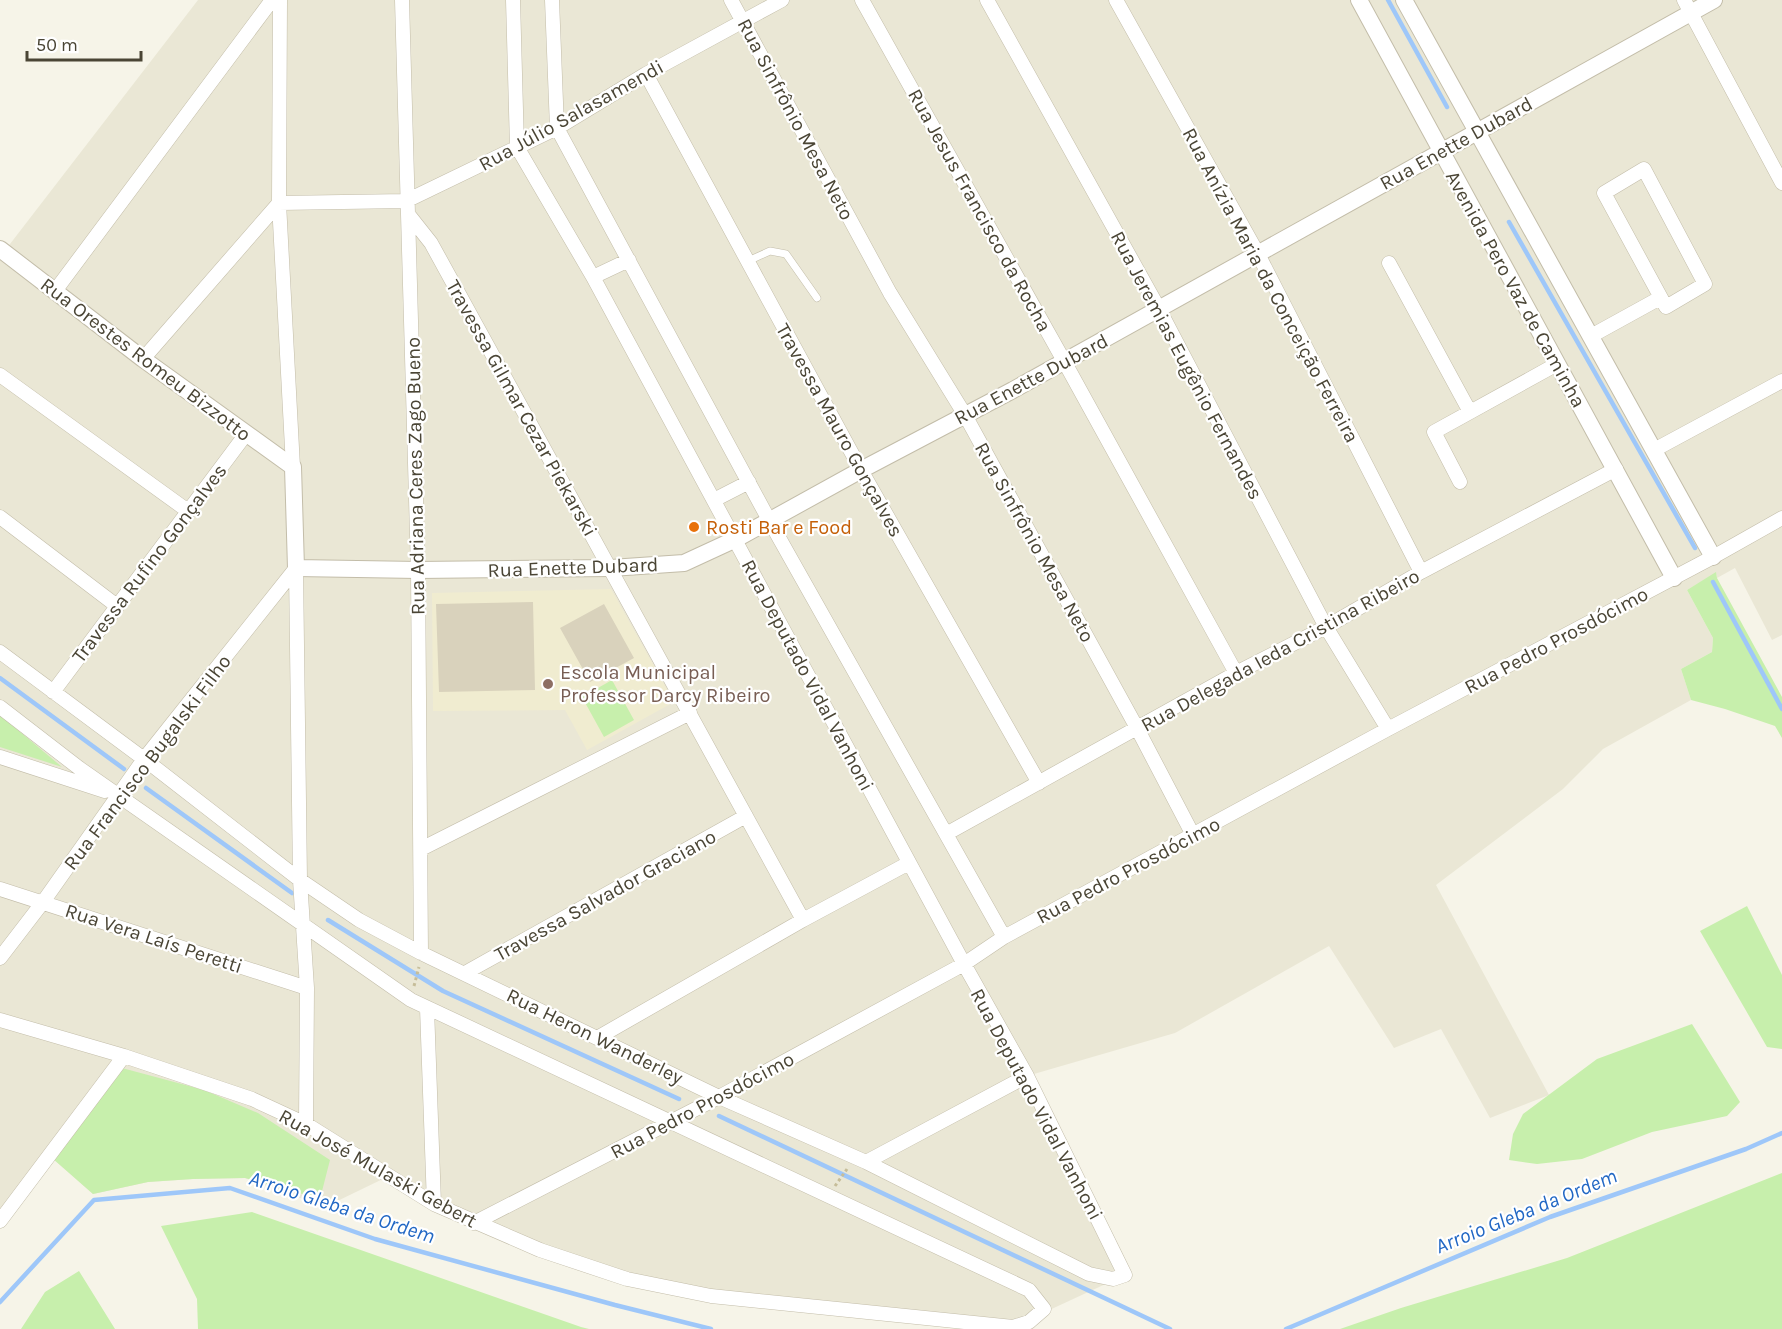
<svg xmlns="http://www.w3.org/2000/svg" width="1782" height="1329" viewBox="0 0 1782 1329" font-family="Karla,sans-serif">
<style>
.residential{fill:#eae7d5}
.education{fill:#f0ecd0}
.green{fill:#c7efac}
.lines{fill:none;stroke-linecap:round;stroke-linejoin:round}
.stream{stroke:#9ec7f9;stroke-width:4.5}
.building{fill:#d9d2bc}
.service-casing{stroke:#c3bda9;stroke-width:8}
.minor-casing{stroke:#c3bda9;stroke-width:15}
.tertiary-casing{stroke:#c3bda9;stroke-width:18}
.path{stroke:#c6bd99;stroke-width:3;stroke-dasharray:3 3;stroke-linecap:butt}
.service{stroke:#fff;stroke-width:7}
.minor{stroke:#fff;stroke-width:14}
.tertiary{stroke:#fff;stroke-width:16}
.food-dot{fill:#e8710a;stroke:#fff;stroke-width:2}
.education-dot{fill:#8d6e63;stroke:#fff;stroke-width:2}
.labels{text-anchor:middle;stroke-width:4.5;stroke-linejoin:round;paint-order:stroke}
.street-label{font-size:20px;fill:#4a4535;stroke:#fff}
.food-label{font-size:20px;fill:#c56008;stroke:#fff;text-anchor:start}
.education-label{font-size:20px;fill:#785e54;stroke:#fff;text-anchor:start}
.water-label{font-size:21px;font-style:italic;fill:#2167c4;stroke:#fff}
</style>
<rect width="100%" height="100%" fill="#f6f4e8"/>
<path class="residential" d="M198,0H1782V635L1772,640L1735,568L1717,578L1716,573L1687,590L1713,638L1712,652L1681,669L1691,700L1603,749L1563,789L1436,885L1549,1095L1490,1118L1441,1029L1394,1048L1329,946L1175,1033L1027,1076L1125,1275L1013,1327L711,1296L607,1275L474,1223L389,1176L325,1207L245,1178L193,1179L148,1182L93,1194L52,1158L0,1224V257Z"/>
<path class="education" d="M611,589L674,702L587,750L565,710L433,711L432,593Z"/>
<path class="green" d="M1716,572L1717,578L1782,697V738L1775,726L1725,709L1691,700L1681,669L1712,652L1713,638L1687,590Z
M612,680L634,720L604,737L582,697Z
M0,715L62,767L0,747Z
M1747,906L1782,975V1049L1767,1047L1700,931Z
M1692,1024L1740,1102L1727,1116L1652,1132L1582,1159L1537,1164L1509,1160L1513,1134L1523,1114L1597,1059Z
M122,1068L204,1090L258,1113L330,1160L320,1199L245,1178L193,1179L148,1182L93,1194L52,1158Z
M1782,1173V1329H1340L1401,1308L1567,1258Z
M252,1212L581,1327L589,1329H198L197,1299L161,1226Z
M79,1271L115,1329H21L45,1292Z"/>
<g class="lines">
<path class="stream" d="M1388,0L1447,107
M1509,222L1695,548
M1713,582L1782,709
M0,678L124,769
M146,788L292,893
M328,920L443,991L679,1099
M719,1116L1170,1329
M0,1302L94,1200L230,1188L375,1239L615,1305L711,1329
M1286,1329L1550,1217L1746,1149L1782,1133"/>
</g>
<path class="building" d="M533,602L535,690L439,692L436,604Z
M604,604L634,658L590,682L560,628Z"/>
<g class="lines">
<g class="service-casing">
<path id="service" d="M748,261L770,251L786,254L817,298"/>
</g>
<g class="minor-casing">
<path id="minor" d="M280,0L279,203L293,467
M402,0L418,570L421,953
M552,0L557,128L769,520L1004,937
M731,0L890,293L965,415L1137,728L1193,835
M862,0L1064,361L1236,673
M987,0L1159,309L1326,627L1388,729
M1116,0L1258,254L1421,572
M1684,0L1782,183
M646,74L861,470L1039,783
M1644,169L1705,284L1666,307L1604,193Z
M408,214L431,243L803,920
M1389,263L1470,412
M593,277L629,260
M55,291L272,0
M1591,336L1660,298
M143,359L279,203L406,201L557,128L646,74L782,0
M0,375L188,511
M1654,450L1782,381
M1460,482L1434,432L1557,364
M714,500L749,482
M0,517L117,606
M296,568L300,880L307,988L306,1124
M0,652L144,759L300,880L359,920L421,953L719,1097L866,1162L1089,1274L1113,1279L1125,1275L1027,1076L964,964L593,277L517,147L513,0
M53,692L246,434
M0,707L79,768L411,1000L1029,1290L1044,1309L1029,1322L1013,1327L711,1296L627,1279L540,1250L434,1204L306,1124L252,1099L124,1056L0,1020
M0,757L105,791
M946,834L1236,673L1326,627L1421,572L1616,469
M421,849L690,713
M0,889L307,988
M0,958L43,902L144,759L296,568
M465,973L746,816
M427,1008L434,1204
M597,1038L803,920L909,863
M866,1162L1027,1076
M0,1221L124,1056
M474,1223L719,1097L964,964L1004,937L1388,729L1713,557L1782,518"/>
</g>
<g class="tertiary-casing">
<path id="tertiary" d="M1359,0L1674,578
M1404,0L1713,557
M0,249L143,359L293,467L296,568L418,570L611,568L684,563L736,539L861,470L1013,390L1714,0"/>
</g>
<path class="path" d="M414,986L419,967
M835,1186L847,1169"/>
<use href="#service" class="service"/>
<use href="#minor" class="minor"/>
<use href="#tertiary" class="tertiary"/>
</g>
<circle class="food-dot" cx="694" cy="527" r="6"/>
<circle class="education-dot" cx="548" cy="684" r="6"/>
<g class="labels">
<g class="street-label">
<text transform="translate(571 115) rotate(-29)" y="7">Rua Júlio Salasamendi</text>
<text transform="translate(796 119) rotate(62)" y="7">Rua Sinfrônio Mesa Neto</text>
<text transform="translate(1456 143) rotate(-29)" y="7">Rua Enette Dubard</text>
<text transform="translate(980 210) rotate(61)" y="7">Rua Jesus Francisco da Rocha</text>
<text transform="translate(1271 285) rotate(62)" y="7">Rua Anízia Maria da Conceição Ferreira</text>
<text transform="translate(1516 289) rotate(61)" y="7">Avenida Pero Vaz de Caminha</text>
<text transform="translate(146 359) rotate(37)" y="7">Rua Orestes Romeu Bizzotto</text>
<text transform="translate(1187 365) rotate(62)" y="7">Rua Jeremias Eugênio Fernandes</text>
<text transform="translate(1031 379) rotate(-28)" y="7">Rua Enette Dubard</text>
<text transform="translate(522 408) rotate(61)" y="7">Travessa Gilmar Cezar Piekarski</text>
<text transform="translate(840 430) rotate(61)" y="7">Travessa Mauro Gonçalves</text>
<text transform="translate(415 476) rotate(-91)" y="7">Rua Adriana Ceres Zago Bueno</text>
<text transform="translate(1035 542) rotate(61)" y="7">Rua Sinfrônio Mesa Neto</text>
<text transform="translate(149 563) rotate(-53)" y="7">Travessa Rufino Gonçalves</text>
<text transform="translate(573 567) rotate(-2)" y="7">Rua Enette Dubard</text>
<text transform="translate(1556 640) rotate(-28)" y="7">Rua Pedro Prosdócimo</text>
<text transform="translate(1280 650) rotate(-29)" y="7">Rua Delegada Ieda Cristina Ribeiro</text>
<text transform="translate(808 675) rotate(62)" y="7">Rua Deputado Vidal Vanhoni</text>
<text transform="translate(147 762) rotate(-53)" y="7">Rua Francisco Bugalski Filho</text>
<text transform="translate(1128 870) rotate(-28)" y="7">Rua Pedro Prosdócimo</text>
<text transform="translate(605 895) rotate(-29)" y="7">Travessa Salvador Graciano</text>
<text transform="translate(154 938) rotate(18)" y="7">Rua Vera Laís Peretti</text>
<text transform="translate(595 1036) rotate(26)" y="7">Rua Heron Wanderley</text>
<text transform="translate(1037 1104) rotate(62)" y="7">Rua Deputado Vidal Vanhoni</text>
<text transform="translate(702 1105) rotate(-28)" y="7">Rua Pedro Prosdócimo</text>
<text transform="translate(378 1168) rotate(29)" y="7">Rua José Mulaski Gebert</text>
</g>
<g class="food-label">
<text x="706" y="534">Rosti Bar e Food</text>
</g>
<g class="education-label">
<text x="560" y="679">Escola Municipal<tspan x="560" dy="23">Professor Darcy Ribeiro</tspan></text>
</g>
<g class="water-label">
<text transform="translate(342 1207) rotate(18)" y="7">Arroio Gleba da Ordem</text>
<text transform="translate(1526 1211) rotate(-22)" y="7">Arroio Gleba da Ordem</text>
</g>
</g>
<path d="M27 51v9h114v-9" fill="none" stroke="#4a4535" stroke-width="3"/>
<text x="36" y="51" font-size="18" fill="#4a4535" stroke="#ffffff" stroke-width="4.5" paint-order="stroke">50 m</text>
</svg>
